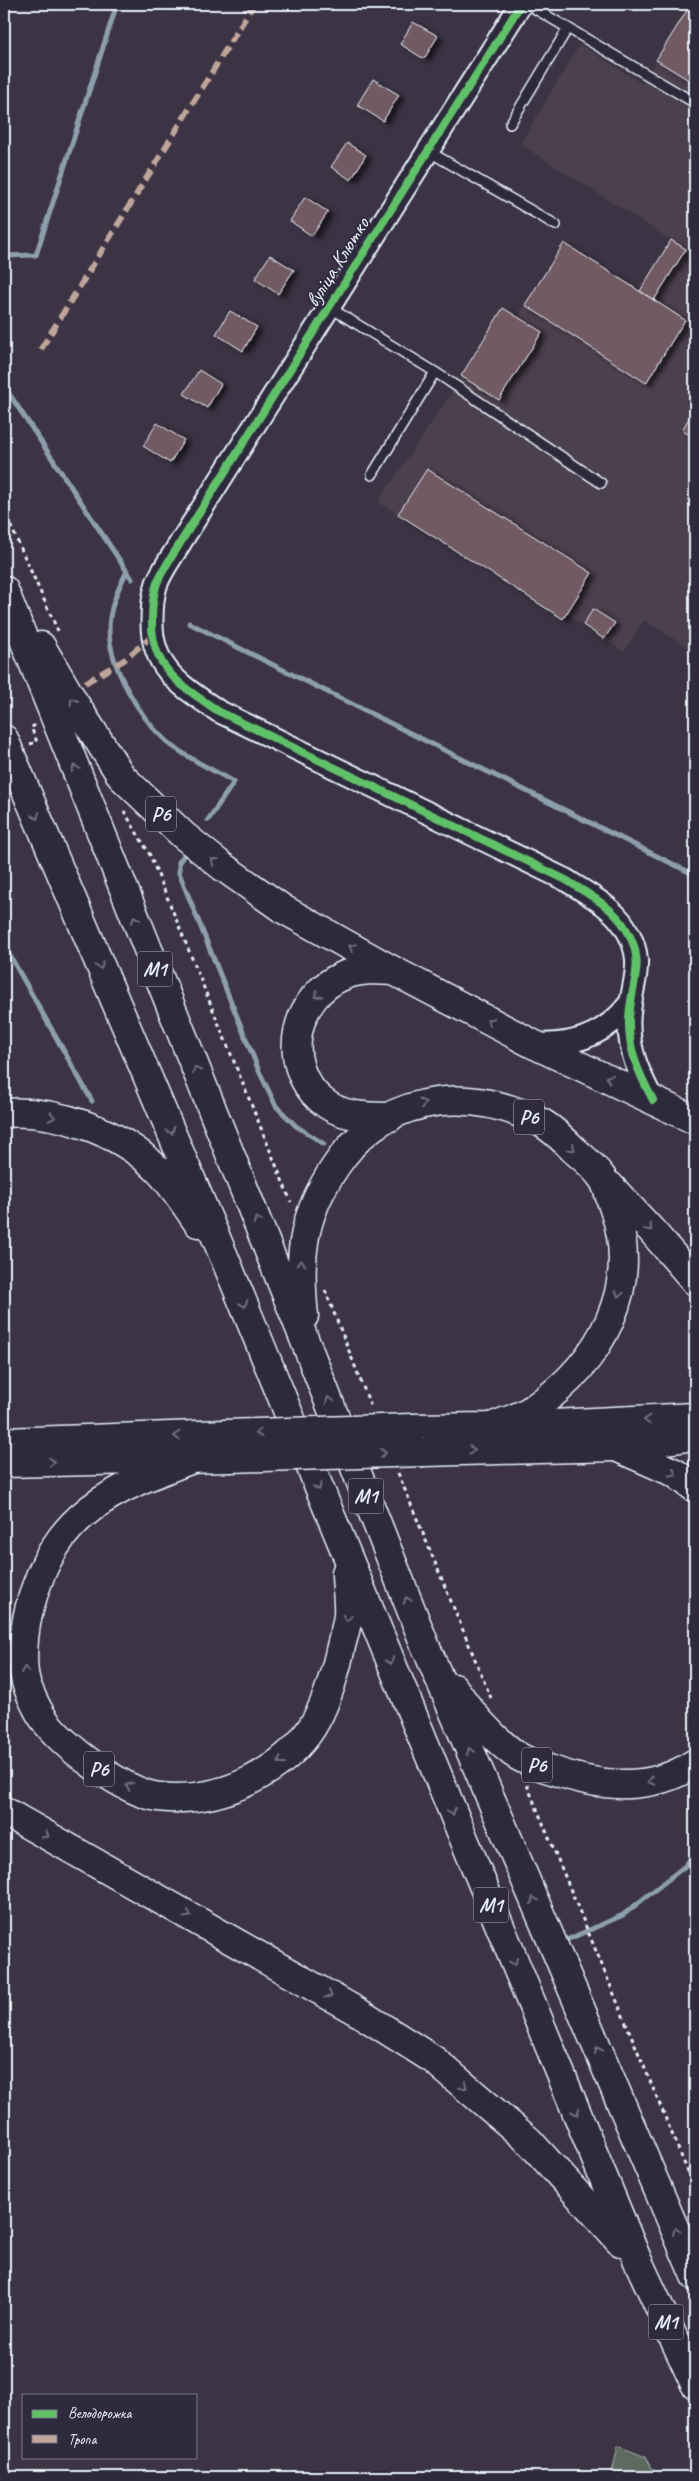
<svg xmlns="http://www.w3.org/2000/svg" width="699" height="2481" viewBox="0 0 699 2481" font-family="Caveat,sans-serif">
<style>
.built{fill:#4c3f4e}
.green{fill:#5c6b61;stroke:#a2aeac}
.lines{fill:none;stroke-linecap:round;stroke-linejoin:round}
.stream{stroke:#8d9fad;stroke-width:5}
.building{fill:#725a63;stroke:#e8f1f8;filter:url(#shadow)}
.service-casing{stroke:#e8f1f8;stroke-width:12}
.tertiary-casing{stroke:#e8f1f8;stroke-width:25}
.primary-casing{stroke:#e8f1f8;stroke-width:31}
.motorway-casing{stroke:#e8f1f8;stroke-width:31}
.path{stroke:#e8f1f8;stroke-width:3;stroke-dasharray:4 4;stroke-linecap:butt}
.service{stroke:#2f2a3d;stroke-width:9}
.tertiary{stroke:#2f2a3d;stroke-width:21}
.primary{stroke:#2f2a3d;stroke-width:28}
.motorway{stroke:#2f2a3d;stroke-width:28}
.primary-bridge-casing{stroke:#e8f1f8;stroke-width:31;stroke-linecap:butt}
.primary-bridge{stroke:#2f2a3d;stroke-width:28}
.quiet{stroke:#c0a59a;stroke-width:6;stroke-dasharray:12 6;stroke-linecap:butt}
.cycleway-casing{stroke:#2f2a3d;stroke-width:11}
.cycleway{stroke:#61c268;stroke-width:8}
.oneway{stroke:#70707e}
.labels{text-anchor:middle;stroke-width:4;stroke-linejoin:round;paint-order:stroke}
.shield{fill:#2f2a3d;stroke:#b0b5c0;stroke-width:1}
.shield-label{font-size:20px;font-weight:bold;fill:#e8f1f8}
.street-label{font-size:21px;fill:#e8f1f8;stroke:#2f2a3d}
</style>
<defs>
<filter id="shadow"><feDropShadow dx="5.5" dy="3" stdDeviation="2.5" flood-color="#0009"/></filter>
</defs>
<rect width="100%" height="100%" fill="#3c3445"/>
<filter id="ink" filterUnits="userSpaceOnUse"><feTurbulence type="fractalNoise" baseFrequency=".02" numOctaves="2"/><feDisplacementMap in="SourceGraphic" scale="10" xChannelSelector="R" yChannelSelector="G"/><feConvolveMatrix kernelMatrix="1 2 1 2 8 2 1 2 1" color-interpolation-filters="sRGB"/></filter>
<g filter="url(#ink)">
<path class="built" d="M691,4H695V652L644,620L624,652L566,614L563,619L378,502L456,386L503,308L518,317L564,243L640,291L671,240L520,144L580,44L642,84Z"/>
<path class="green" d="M618,2446L646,2457L657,2477H611Z"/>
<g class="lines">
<path class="stream" d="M4,256L36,255L117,4
M4,386L132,579
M127,571C118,589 109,609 109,629C109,666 139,716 165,740C179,754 215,771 234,782L208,820
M189,623L695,875
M184,855L179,862V873L259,1071L276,1106L296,1126L324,1144
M4,945L92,1101
M569,1939L623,1915L685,1866L695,1853"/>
</g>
<path class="building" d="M691,4H695V78L692,82L656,60Z
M413,22L438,36L424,59L400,44Z
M373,79L399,95L383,121L357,105Z
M347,143L366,155L351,180L331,167Z
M305,197L328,212L312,236L290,221Z
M671,240L686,249L654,300L640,291Z
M564,243L685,320L646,383L525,305Z
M270,255L294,270L278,294L255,279Z
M503,308L542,332L499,400L461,376Z
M230,311L257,327L243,351L216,334Z
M199,370L221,384L207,408L184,394Z
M695,408V439L682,430Z
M157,423L184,440L170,463L143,446Z
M427,469L592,573L563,619L398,514Z
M593,609L615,623L604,639L583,625Z"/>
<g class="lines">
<g class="service-casing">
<path id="service" d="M527,4L695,103
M510,124L568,28
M428,151L556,225
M329,307L435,372L601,483
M372,475L435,372"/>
</g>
<g class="tertiary-casing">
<path id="tertiary" d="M521,4L182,540C174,554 163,568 157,583C153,594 152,609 152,621C151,669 182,686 218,711L566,880C586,893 612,906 625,927C648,964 630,983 629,1020C628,1050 639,1074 653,1100
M537,1044C575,1046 607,1034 630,1003"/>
</g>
<g class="primary-casing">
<path id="primary" d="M413,1428L491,1427L695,1417
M4,1442L226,1434
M424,1452L616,1447L695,1436
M4,1463L229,1458"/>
</g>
<g class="motorway-casing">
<path id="motorway" d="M4,590L303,1336L425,1645L695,2276
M41,646L75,704L122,777L183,835L223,867L283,909L394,971L533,1044L695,1120
M4,739L225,1259L637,2259L695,2384
M4,1113C55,1109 119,1131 156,1168C172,1183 185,1205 198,1223
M390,1117C366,1117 340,1117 321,1100C279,1064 294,995 345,975C361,969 377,970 394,971
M610,1186L652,1231L695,1281
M304,1316C297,1252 303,1209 343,1156C392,1092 474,1087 542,1123C554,1130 565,1141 575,1151C585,1159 596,1169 603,1179C608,1187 610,1199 614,1209C642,1288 600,1363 534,1408C522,1417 505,1421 491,1427
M4,1439L9,1441
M616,1447L675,1473L695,1488
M195,1458C111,1490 55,1512 30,1606C24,1628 19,1667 28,1688C32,1698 37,1709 43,1718C62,1746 125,1793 159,1797C192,1801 221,1795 251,1780C309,1750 326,1712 340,1651C342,1640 347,1627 348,1615C349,1601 346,1586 346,1573
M454,1688C470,1712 490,1735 513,1753C524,1761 539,1766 552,1770C599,1787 651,1793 695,1763
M4,1811L358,2012L434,2060L528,2140L621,2242"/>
</g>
<path class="path" d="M4,511L58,631
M30,744L37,742L31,727L36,725
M124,811L150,855L291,1202
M325,1290L371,1407
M398,1473L491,1698
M527,1785L695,2189"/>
<use href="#service" class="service"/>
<use href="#tertiary" class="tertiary"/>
<use href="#primary" class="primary"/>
<use href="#motorway" class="motorway"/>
<g class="primary-bridge-casing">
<path id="primary-bridge" d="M226,1434L413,1428
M229,1458L424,1452"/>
</g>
<use href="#primary-bridge" class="primary-bridge"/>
<path class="quiet" d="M41,349L254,4
M85,683L124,660L151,637"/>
<g class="cycleway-casing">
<path id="cycleway" d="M521,4L182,540C174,554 163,568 157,583C153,594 152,609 152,621C151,669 182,686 218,711L566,880C586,893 612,906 625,927C648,964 630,983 629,1020C628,1050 639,1074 653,1100"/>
</g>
<use href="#cycleway" class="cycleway"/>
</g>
<defs><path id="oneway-chevron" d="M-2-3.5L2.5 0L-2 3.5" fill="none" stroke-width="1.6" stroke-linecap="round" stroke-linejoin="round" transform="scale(1.25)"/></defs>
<g class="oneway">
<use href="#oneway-chevron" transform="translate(73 701) rotate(-121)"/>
<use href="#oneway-chevron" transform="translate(75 768) rotate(-112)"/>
<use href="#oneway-chevron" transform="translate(36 816) rotate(67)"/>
<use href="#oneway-chevron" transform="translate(214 861) rotate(-141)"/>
<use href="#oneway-chevron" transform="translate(135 919) rotate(-112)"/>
<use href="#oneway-chevron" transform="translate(352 947) rotate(-151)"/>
<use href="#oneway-chevron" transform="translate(100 966) rotate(67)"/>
<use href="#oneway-chevron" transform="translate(318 995) rotate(134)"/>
<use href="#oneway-chevron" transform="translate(490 1021) rotate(-152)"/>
<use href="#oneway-chevron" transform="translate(196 1070) rotate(-112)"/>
<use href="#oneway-chevron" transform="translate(609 1078) rotate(-156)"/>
<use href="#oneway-chevron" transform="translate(423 1103) rotate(-16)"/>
<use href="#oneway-chevron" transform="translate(52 1117) rotate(12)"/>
<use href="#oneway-chevron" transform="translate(171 1131) rotate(67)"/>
<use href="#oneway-chevron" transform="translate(572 1148) rotate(43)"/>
<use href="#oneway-chevron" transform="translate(257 1220) rotate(-112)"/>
<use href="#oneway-chevron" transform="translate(649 1228) rotate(47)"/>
<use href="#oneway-chevron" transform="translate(301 1263) rotate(-90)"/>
<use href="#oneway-chevron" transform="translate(619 1294) rotate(105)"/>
<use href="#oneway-chevron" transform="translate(244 1304) rotate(68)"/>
<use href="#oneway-chevron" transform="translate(329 1400) rotate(-111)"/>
<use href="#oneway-chevron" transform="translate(647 1420) rotate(177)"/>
<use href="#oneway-chevron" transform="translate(259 1433) rotate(178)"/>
<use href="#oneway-chevron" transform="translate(177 1436) rotate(178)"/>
<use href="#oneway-chevron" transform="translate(472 1450) rotate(-1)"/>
<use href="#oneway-chevron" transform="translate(383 1453) rotate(-2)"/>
<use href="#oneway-chevron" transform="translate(52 1462) rotate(-2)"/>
<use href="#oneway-chevron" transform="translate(673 1473) rotate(29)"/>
<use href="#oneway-chevron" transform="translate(318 1487) rotate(68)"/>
<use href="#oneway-chevron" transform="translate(407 1600) rotate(-111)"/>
<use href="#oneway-chevron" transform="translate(347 1618) rotate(98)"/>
<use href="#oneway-chevron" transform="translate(390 1661) rotate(68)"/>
<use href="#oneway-chevron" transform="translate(25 1670) rotate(-96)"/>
<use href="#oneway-chevron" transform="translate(470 1751) rotate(-113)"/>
<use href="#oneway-chevron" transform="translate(281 1761) rotate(142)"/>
<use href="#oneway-chevron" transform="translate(651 1781) rotate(169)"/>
<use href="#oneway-chevron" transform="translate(129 1786) rotate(-155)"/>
<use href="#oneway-chevron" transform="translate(452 1812) rotate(68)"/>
<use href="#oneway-chevron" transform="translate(46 1835) rotate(30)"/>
<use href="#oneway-chevron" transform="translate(534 1900) rotate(-113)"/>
<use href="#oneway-chevron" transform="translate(188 1915) rotate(30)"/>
<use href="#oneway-chevron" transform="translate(514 1962) rotate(68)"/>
<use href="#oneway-chevron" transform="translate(329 1995) rotate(30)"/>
<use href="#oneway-chevron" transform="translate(598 2050) rotate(-113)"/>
<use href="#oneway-chevron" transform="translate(464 2086) rotate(40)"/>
<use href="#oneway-chevron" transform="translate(576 2112) rotate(68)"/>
<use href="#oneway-chevron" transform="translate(676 2231) rotate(-113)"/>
</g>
</g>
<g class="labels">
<g class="shield">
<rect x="146" y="796.5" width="30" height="35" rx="4"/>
<rect x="137.5" y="951.5" width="35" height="35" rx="4"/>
<rect x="514" y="1099.5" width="30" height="35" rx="4"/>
<rect x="348.5" y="1478.5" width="35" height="35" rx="4"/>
<rect x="522" y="1747.5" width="30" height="35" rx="4"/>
<rect x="84" y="1751.5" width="30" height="35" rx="4"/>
<rect x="473.5" y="1887.5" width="35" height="35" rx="4"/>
<rect x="648.5" y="2304.5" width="35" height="35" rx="4"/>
</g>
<g class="shield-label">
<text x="161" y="821">Р6</text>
<text x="155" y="976">М1</text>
<text x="529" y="1124">Р6</text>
<text x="366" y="1503">М1</text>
<text x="537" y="1772">Р6</text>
<text x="99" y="1776">Р6</text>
<text x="491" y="1912">М1</text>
<text x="666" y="2329">М1</text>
</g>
<g class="street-label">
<text transform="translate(337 262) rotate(-58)" y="7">вуліца Клютко</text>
</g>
</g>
<rect width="699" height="2481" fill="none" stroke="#2f2a3d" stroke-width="20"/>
<rect x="10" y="10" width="679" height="2461" fill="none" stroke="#e8f1f8" stroke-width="2" filter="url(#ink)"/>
<rect x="22" y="2394" width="175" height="65" fill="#2f2a3d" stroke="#797a88"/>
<rect x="32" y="2410" width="25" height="8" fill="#61c268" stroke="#797a88"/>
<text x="68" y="2418" font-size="15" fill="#e8f1f8">Велодорожка</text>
<rect x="32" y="2435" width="25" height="8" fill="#c0a59a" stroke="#797a88"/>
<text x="68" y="2444" font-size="15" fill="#e8f1f8">Тропа</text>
</svg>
